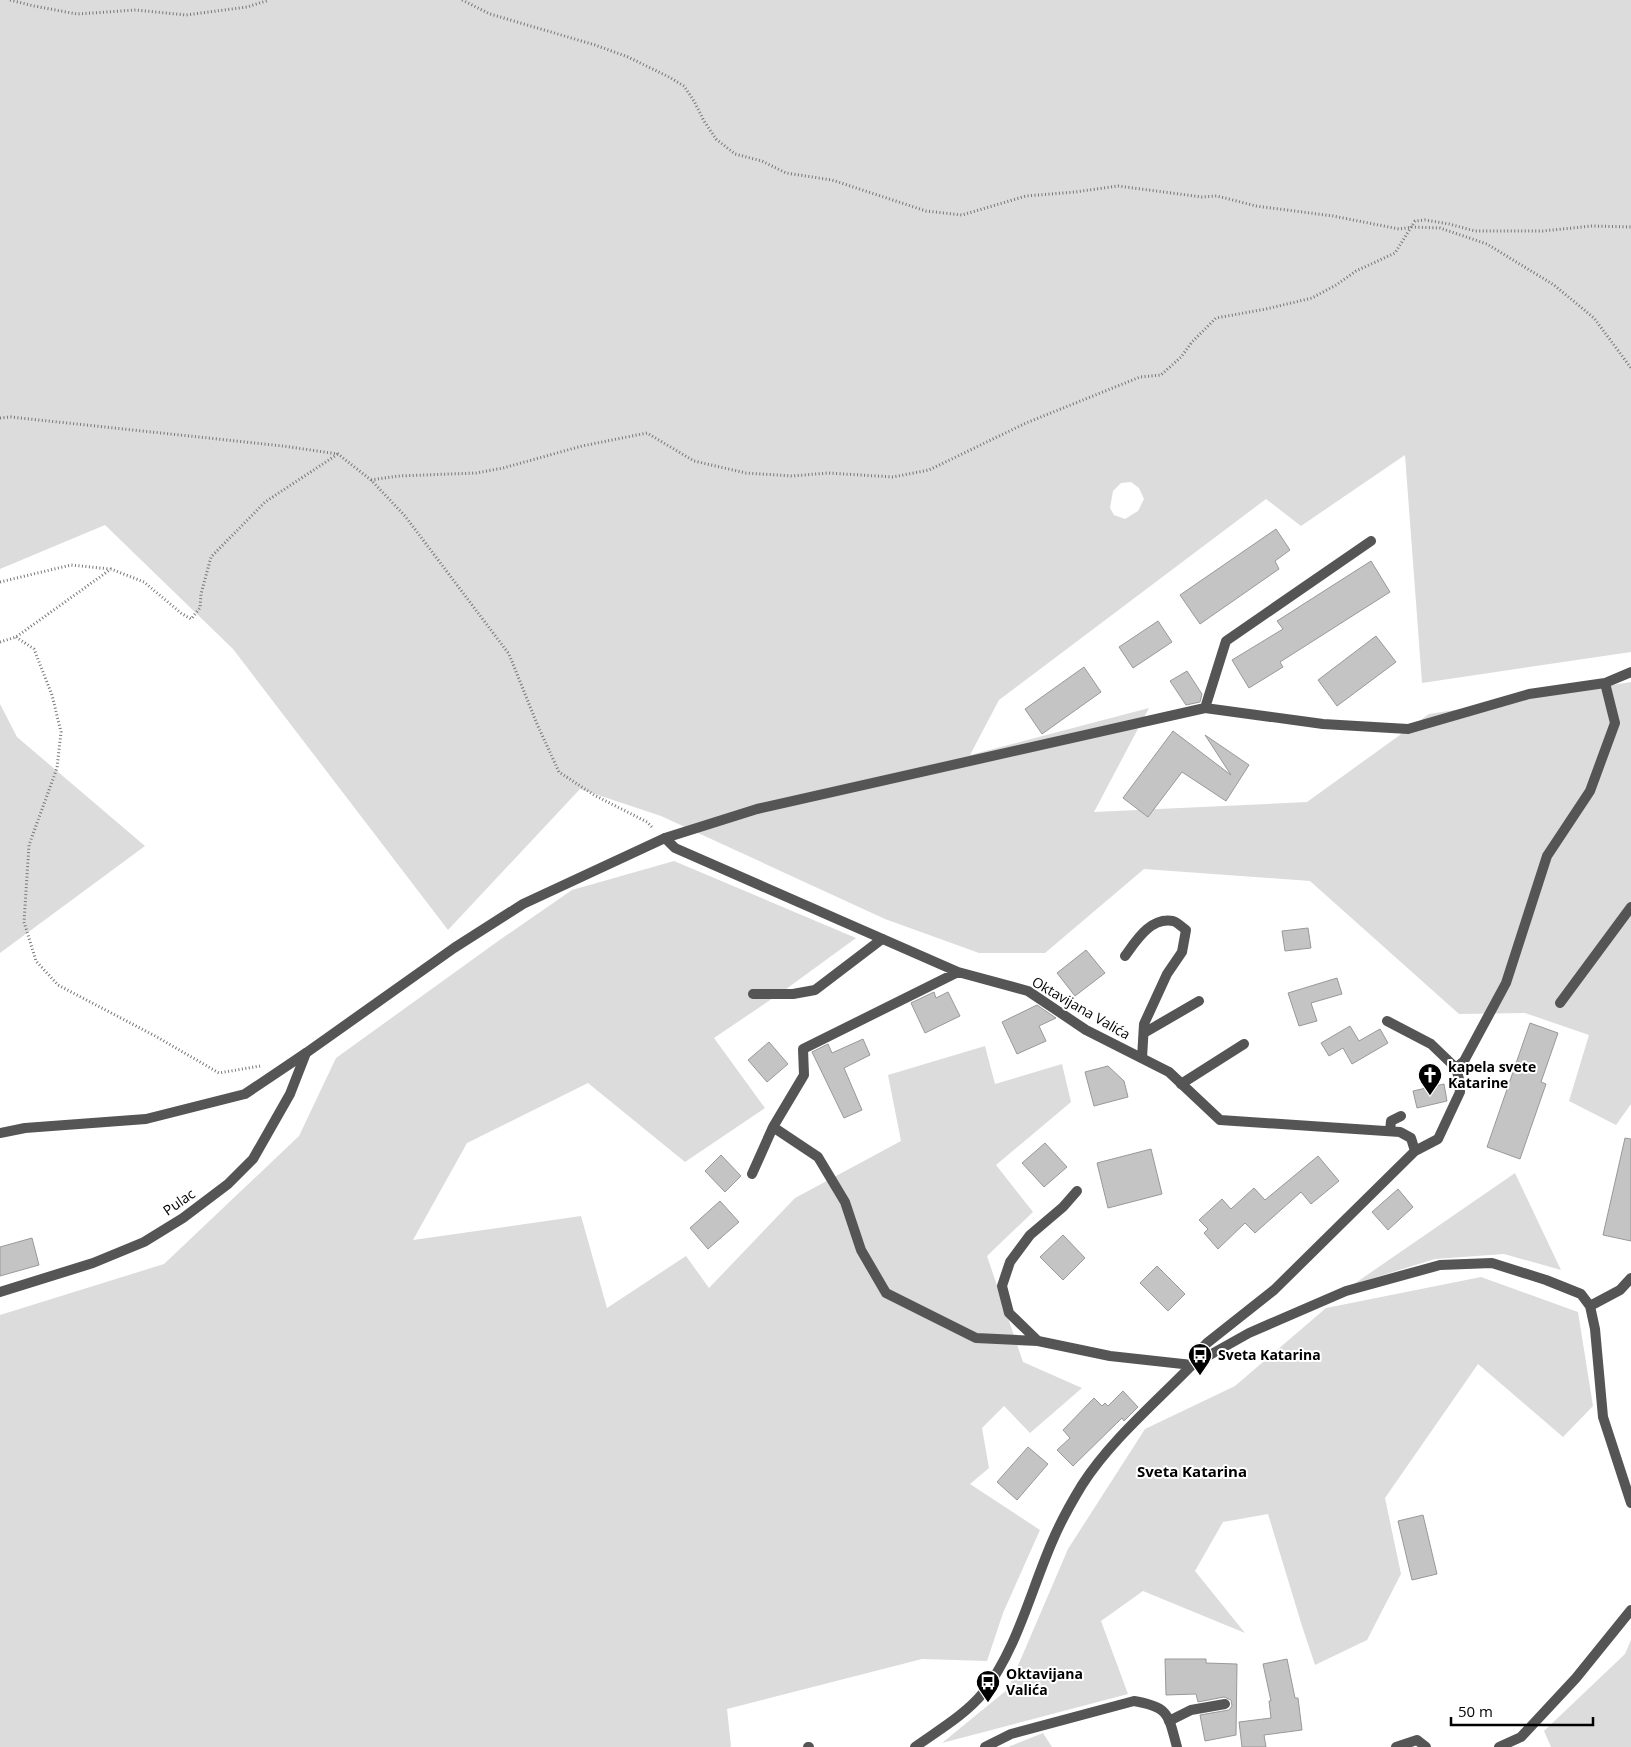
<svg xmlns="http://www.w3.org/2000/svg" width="1631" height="1747" viewBox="0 0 1631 1747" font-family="'Open Sans',sans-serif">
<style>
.green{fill:#dcdcdc;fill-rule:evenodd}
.building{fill:#c4c4c4;stroke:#999}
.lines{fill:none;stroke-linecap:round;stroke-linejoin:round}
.path{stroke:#777;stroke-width:3;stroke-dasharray:1 2.5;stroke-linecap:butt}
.service{stroke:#555;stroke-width:10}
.minor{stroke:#555;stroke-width:10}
.labels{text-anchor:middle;stroke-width:4;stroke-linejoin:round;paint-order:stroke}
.street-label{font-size:14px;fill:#000;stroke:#fff}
.poi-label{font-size:14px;font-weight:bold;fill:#000;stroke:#fff;text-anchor:start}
.neighbourhood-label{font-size:15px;font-weight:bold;fill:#000;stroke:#fff}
</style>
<rect width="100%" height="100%" fill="#fff"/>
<path class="green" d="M0,0H1631V652L1422,683L1405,455L1301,526L1266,499L999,700L970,755L1149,708L1094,812L1307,802L1429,714L1631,682V1104L1616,1125L1569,1101L1589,1035L1525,1013L1459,1014L1310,881L1144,869L1045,953H979L885,919L661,816L580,789L448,930L233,649L105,525L0,569ZM1131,482L1139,488L1144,499L1138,511L1125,519L1114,515L1110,508L1113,491L1121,483Z
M0,704L17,737L145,846L0,953Z
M674,861L856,938L782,992L714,1038L765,1108L685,1162L588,1083L467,1143L413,1240L581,1216L607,1308L686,1256L709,1288L795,1198L901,1141L888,1075L985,1046L995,1084L1062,1064L1071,1102L996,1165L1033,1212L987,1256L1023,1362L1082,1388L1030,1433L1004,1406L982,1428L989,1468L970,1484L1040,1530L1003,1613L987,1661L922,1659L727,1709L731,1746L730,1747H0V1315L164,1264L299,1136L336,1058L501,939L572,890Z
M1515,1173L1561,1270L1504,1254L1435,1259L1354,1284Z
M1481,1277L1578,1312L1593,1406L1563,1437L1478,1364L1385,1498L1401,1574L1367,1640L1315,1665L1302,1626L1268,1514L1223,1522L1195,1571L1245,1633L1143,1591L1101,1621L1128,1694L942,1743L1008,1689L1068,1549L1145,1429L1235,1386L1326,1308Z
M1631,1640V1747H1551L1544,1731L1625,1654Z
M1043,1733L1052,1747H1008Z"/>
<path class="building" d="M1276,529L1290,550L1275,561L1279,569L1200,624L1180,595Z
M1371,561L1390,592L1280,662L1283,667L1249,688L1232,660L1283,629L1277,621Z
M1158,621L1172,642L1133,668L1119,647Z
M1376,636L1396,662L1337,706L1318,680Z
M1084,667L1101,692L1042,734L1025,709Z
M1187,671L1202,694L1200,702L1186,705L1170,681Z
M1173,731L1231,775L1205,735L1249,765L1226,801L1182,772L1148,817L1123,798Z
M1308,928L1311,948L1285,951L1282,931Z
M1086,950L1105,973L1075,996L1057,973Z
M1337,978L1342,994L1311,1003L1317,1021L1299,1026L1288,993Z
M934,992L936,998L948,992L960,1016L925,1033L911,1003Z
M1037,1005L1056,1018L1039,1026L1046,1041L1017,1054L1002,1022Z
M1530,1023L1558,1033L1541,1082L1546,1084L1520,1159L1487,1147Z
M1350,1026L1359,1041L1380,1029L1388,1043L1352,1064L1343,1048L1329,1056L1321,1043Z
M863,1039L870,1055L844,1068L862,1110L844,1118L812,1052L828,1044L832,1053Z
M769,1042L788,1064L767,1082L748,1060Z
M1108,1066L1124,1081L1128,1097L1094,1106L1085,1072Z
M1444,1084L1447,1101L1417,1108L1413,1091Z
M1625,1138L1631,1139V1241L1603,1235Z
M1045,1143L1067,1167L1044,1187L1022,1163Z
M1151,1149L1162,1194L1108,1208L1097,1163Z
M721,1155L741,1176L725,1192L705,1171Z
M1318,1156L1339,1181L1311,1204L1301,1192L1255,1233L1245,1223L1218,1249L1204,1233L1208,1229L1199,1220L1222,1199L1231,1209L1254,1188L1265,1200Z
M1398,1189L1413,1207L1388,1230L1372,1212Z
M720,1201L739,1222L708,1249L690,1228Z
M1063,1235L1085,1258L1063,1280L1040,1257Z
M32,1238L39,1265L0,1276V1247Z
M1157,1266L1185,1294L1168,1311L1140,1283Z
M1123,1391L1138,1407L1124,1421L1122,1418L1073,1466L1057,1450L1070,1438L1063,1430L1094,1398L1102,1406L1105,1403L1108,1406Z
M1028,1447L1048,1464L1017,1500L997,1482Z
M1423,1515L1437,1574L1412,1580L1398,1521Z
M1165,1659H1206V1663L1237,1664L1236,1735L1205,1741L1200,1715L1229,1710L1232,1706L1231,1700L1224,1697L1198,1702L1196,1694L1166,1695Z
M1287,1659L1295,1698H1298L1302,1730L1264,1735L1266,1747H1242L1239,1722L1271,1718L1269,1701H1271L1263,1664Z"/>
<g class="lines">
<path class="path" d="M10,0L34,6L77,14L136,10L186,15L247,7L269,0
M462,0L490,14L595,45L628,57L669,77L684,86L694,101L704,121L716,139L735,154L762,161L786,173L832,180L926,211L962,215L1026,196L1075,192L1118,186L1202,197L1217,196L1256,206L1333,216L1399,229L1412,227L1440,228L1487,244L1554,285L1594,318L1631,368
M0,418L11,417L283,446L338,454L371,480L405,516L509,654L537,724L559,772L594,795L647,822L653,828
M371,480L398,476L476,473L503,468L582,446L647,433L694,461L746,473L792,476L828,473L893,477L929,470L1026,423L1140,377L1161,375L1181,357L1192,342L1216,318L1266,309L1312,298L1336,285L1356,271L1395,253L1415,221L1425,220L1449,224L1475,231H1543L1592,226L1631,227
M0,582L71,565L110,569
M16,637L34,649L52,695L61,732L57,768L29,845L24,922L36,961L58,985L157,1037L219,1073L260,1066
M0,642L16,637L111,569L144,582L181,613L191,619L200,608L201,594L211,557L265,502L338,454"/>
<path class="service" d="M1205,708L1226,641L1371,541
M665,838L757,809L1205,708L1323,724L1408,729L1529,694L1605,683
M1125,956C1136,941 1150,917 1173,921C1177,922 1182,927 1186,930L1182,952L1167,974L1144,1024L1142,1058
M753,994H793L815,990L882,939
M1560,1003L1631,907
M1144,1033L1199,1001
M1456,1068L1464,1061L1506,983L1547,856L1590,791L1615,723L1605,683L1631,672
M1181,1084L1244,1044
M1390,1131L1391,1121L1401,1116
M0,1133L25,1128L146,1119L245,1094L306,1053
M1590,1306L1620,1290L1631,1278
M1192,1365L1249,1333L1346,1291L1440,1265L1492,1263L1546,1280L1581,1294L1590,1306L1595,1329L1603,1417L1631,1503
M1169,1721L1191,1710L1225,1704
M1499,1747L1521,1737L1576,1678L1631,1610"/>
<path class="minor" d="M1387,1021L1431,1044L1456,1068L1459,1079L1460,1092L1438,1139L1415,1151
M773,1127L818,1157L845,1202L861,1250L886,1293L976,1338L1038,1341
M752,1174L773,1127L804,1075L803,1049L958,972L1028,991L1086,1030L1169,1072L1220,1120L1400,1132L1411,1138L1415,1151L1274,1290L1207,1343L1198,1352L1192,1365C1155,1403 1110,1441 1082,1485C1071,1503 1060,1523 1052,1542C1030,1593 1017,1649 983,1693C965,1715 937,1731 915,1747
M1077,1191L1063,1207L1030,1235L1010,1262L1002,1286L1009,1313L1038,1341L1110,1356L1192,1365
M0,1292L93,1263L144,1242L183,1218L228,1184L253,1159L290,1094L306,1053L454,948L523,904L665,838L675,848L958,972
M808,1747H809
M985,1747L1011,1734L1134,1701C1170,1707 1168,1715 1177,1747
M1396,1747L1417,1740L1426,1747"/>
</g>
<defs>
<g id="church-pin" transform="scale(1.25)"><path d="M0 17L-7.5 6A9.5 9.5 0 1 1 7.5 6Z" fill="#000" stroke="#fff"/><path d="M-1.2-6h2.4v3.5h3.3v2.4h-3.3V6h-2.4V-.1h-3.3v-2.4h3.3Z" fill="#fff"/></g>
<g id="bus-pin" transform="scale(1.25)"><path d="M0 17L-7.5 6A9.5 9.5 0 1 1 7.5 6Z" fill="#000" stroke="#fff"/><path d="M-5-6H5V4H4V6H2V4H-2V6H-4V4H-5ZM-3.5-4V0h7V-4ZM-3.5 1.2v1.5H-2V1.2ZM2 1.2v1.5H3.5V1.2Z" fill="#fff"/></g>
</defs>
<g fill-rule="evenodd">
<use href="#church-pin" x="1430" y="1075"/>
<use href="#bus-pin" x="1200" y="1355"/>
<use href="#bus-pin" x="988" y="1682"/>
</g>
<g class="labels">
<g class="street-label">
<text transform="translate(1081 1008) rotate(30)" y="5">Oktavijana Valića</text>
<text transform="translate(179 1202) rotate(-35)" y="5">Pulac</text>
</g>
<g class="poi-label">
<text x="1448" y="1072">kapela svete<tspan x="1448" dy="16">Katarine</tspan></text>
<text x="1218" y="1360">Sveta Katarina</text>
<text x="1006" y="1679">Oktavijana<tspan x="1006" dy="16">Valića</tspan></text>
</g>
<g class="neighbourhood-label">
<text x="1192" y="1477">Sveta Katarina</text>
</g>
</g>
<path d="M1451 1717v8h142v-8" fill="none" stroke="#000000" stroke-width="2.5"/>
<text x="1458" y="1717" font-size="15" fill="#000000" stroke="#ffffff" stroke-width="4" paint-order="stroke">50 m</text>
</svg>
